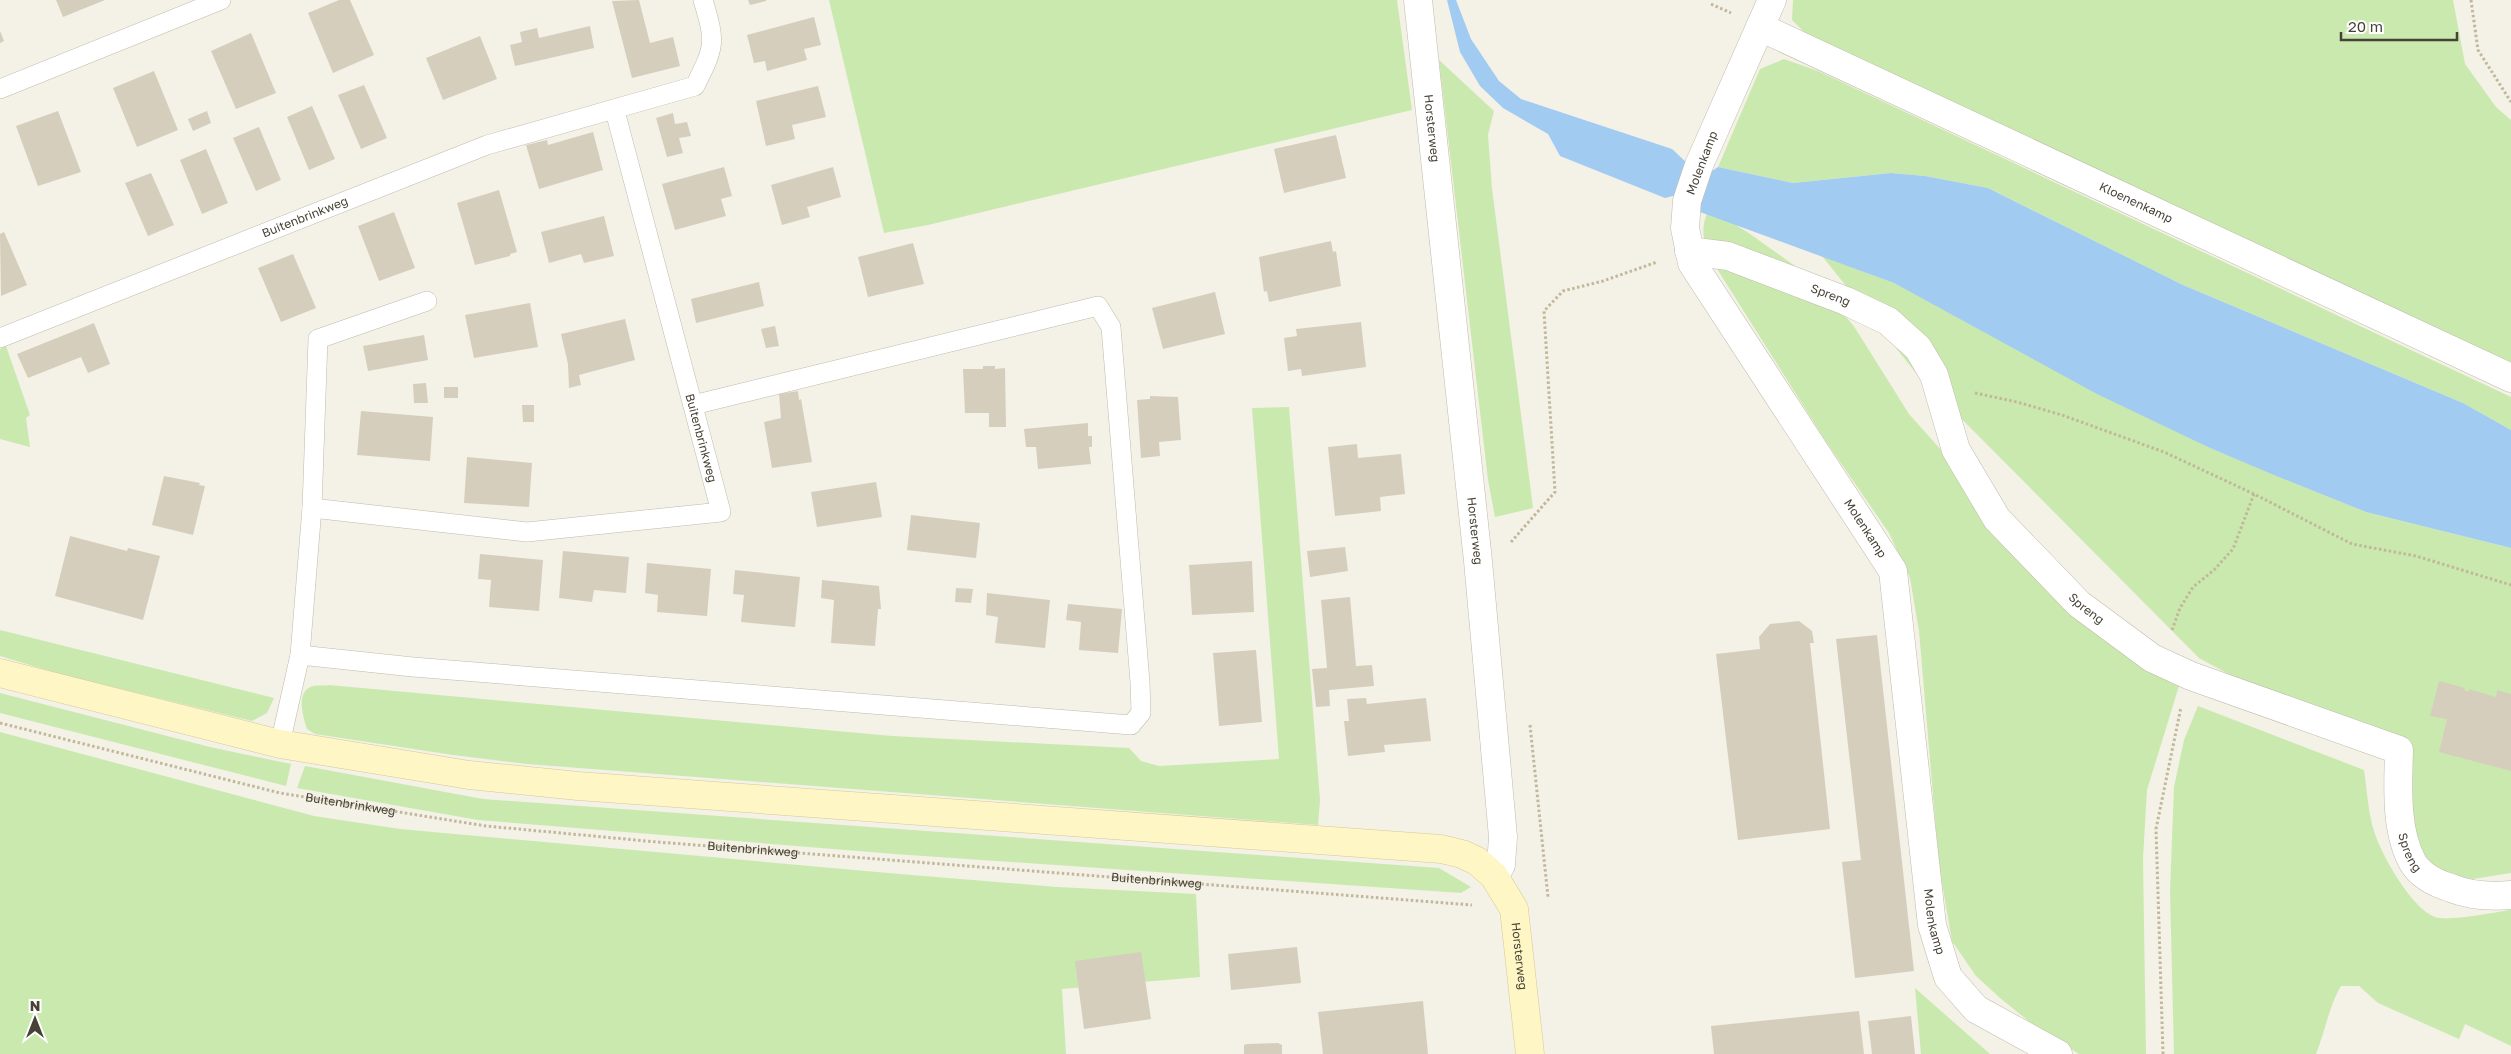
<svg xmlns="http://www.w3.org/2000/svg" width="2511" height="1054" viewBox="0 0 2511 1054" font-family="'Golos Text',sans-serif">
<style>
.green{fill:#cae9af}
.water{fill:#a2cbf2}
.building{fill:#d6cebc}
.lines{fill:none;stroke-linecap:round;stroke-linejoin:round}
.service-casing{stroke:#c0baaa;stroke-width:20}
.minor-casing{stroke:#c0baaa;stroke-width:29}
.tertiary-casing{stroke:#c0baaa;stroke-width:29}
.secondary-casing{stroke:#d5c996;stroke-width:29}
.path{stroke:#c2b79a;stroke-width:3;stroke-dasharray:2.5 2.5;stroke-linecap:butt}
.service{stroke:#fff;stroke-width:19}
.minor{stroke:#fff;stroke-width:28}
.tertiary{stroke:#fff;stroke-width:28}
.secondary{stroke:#fff6c6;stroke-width:28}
.labels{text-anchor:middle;stroke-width:5;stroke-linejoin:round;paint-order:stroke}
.street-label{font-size:12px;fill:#474236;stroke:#fff}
</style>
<rect width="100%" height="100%" fill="#f4f1e7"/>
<path class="green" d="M829,0H1397L1412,110L928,225L884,233Z
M1793,0H2453L2465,64L2496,107L2511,120V365L1811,39L1792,20Z
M1784,59L1818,71L2511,397V430L2463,403L2183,285L1988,188L1925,176L1891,173L1793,183L1718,167L1760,69Z
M1439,60L1494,111L1488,135L1492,188L1533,508L1495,517L1488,480Z
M1709,208L1750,234L1819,283L1855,328L1909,414L1983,497L2081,595L2179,686L2147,790L2143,858L2146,1054H2079L2036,1027L2000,998L1976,976L1952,941L1939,865L1919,631L1910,578L1889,533L1825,440L1719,272C1706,247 1697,236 1709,208Z
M1822,256L1894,283L2210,448L2366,512L2511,548V873L2473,879L2441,872L2421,852L2408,813L2411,750L2245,683L2199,658L1916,373Z
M6,346L30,415L26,418L30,447L0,439V349Z
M1289,407L1320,800L1318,825L527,764L453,755L315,734L307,729C303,717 295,691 313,686C318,685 324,686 329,685L892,736L1129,748L1141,761L1159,766L1279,759L1252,408Z
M0,630L274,698L267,713L252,721L60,674L0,656Z
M0,693L210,747L291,764L286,786L0,713Z
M2198,706L2364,770C2367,790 2368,812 2374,831C2381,854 2411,908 2435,917C2449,922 2495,912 2511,910V1046L2465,1024L2459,1039L2378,1003L2359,986H2341C2329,1006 2325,1032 2316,1054H2174L2170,891L2174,787L2184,740Z
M0,732L314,816L400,829L888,873L1057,887L1196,894L1200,977L1062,989L1066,1054H0Z
M305,766L483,799L1439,868L1471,887L1461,893L895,854L478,820L297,788Z
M1915,988L1990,1054H1921Z"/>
<path class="water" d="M1447,0H1456L1471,39L1499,81L1521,99L1672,149L1687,163L1712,171L1718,167L1793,183L1891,173L1925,176L1988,188L2183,285L2463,403L2511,430V548L2366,512L2274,475L2210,448L2097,394L1894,283L1700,212L1698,204L1673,196L1665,198L1560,156L1548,134L1503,108L1480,86L1460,52Z"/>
<path class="building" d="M56,0H105L63,17Z
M339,0H350L374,55L333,73L308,13Z
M639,0L650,43L673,37L680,66L632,78L612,1Z
M748,0H766V1L750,5Z
M814,17L821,45L804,49L807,60L767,71L765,61L754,63L747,35Z
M590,26L594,48L515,66L510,45L522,42L520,32L537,28L539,38Z
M0,31L4,41L0,43Z
M251,33L276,93L236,109L211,51Z
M480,36L497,79L443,100L426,58Z
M154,71L178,130L137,147L113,88Z
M364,85L387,138L361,149L338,95Z
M818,86L826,117L792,125L795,139L766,146L756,101Z
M312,106L335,159L309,170L287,117Z
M58,111L81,172L38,186L16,126Z
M207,111L211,123L193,131L188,119Z
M673,113L675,124L687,122L691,136L679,138L683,153L667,157L656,118Z
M259,127L281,180L256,191L233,138Z
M593,132L603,170L539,189L526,145L547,140L548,145Z
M1336,135L1346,178L1284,193L1274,149Z
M206,149L228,203L202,214L180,160Z
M724,167L732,196L721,199L726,216L675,230L662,184Z
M833,167L841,197L807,207L810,217L782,225L771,185Z
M151,173L174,225L148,236L125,183Z
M499,190L517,252L510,254V256L475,265L457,203Z
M394,212L415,268L379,281L358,226Z
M604,216L614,256L584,263L581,254L549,263L541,232Z
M4,232L27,285L1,296L0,234Z
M1331,241L1333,252L1336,251L1341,286L1269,302L1267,291L1264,292L1259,257Z
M913,243L924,284L868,297L858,257Z
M293,254L316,308L281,322L258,268Z
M759,282L764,306L696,323L691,299Z
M1215,292L1225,334L1163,349L1152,308Z
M530,303L538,347L474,358L465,315Z
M625,319L635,360L579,375L581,385L569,388L568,364L561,334Z
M1361,322L1366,367L1302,376L1301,369L1288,371L1284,338L1297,336L1296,329Z
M94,323L110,364L88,373L81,357L28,378L17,354Z
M775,326L779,346L766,348L761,329Z
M424,335L428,360L368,371L363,346Z
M983,366H995V369L1005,368L1006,427H989V413H965L963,369H983Z
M426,383L428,403H414L413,384Z
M444,387H458V398H444Z
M798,391L799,400L801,399L812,462L772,468L764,422L781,418L779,394Z
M1150,396L1178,397L1181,440L1159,442L1160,456L1141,458L1137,400L1150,399Z
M522,405H534V422H523Z
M361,411L433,417L430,461L357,455Z
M1088,423V436H1092V447H1089L1091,464L1038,469L1036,447H1026L1024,429Z
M1357,444L1358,458L1401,454L1405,494L1380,497L1381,511L1335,516L1328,447Z
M467,457L532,463L529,507L464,503Z
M164,476L200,483L199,485L205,486L193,535L152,525Z
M876,482L882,517L817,527L811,492Z
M911,515L980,523L976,558L907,550Z
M70,536L127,551L128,548L160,556L143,620L55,596Z
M1345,547L1348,571L1310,577L1307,551Z
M563,551L629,557L626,593L594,590L592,602L559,598Z
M480,554L543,560L539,611L489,607L491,580L478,579Z
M1252,561L1254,612L1192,615L1189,565Z
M647,563L711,569L707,616L657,612L658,595L645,593Z
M735,570L800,577L795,627L741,622L744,595L733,594Z
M822,580L879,586L881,609H878L875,646L831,643L834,600L821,598Z
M956,588L973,589L971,603L955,602Z
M987,593L1050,600L1045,648L995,643L998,617L986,615Z
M1350,597L1356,666L1372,665L1374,686L1329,690L1330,706L1316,707L1312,669L1327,668L1321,600Z
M1068,604L1122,609L1118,653L1079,650L1081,622L1066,620Z
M1799,621L1812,631L1814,643H1810L1830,829L1738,840L1716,654L1760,649L1759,637L1770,624Z
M1877,635L1914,971L1855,978L1842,862L1861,860L1836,639Z
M1256,650L1262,722L1219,726L1213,653Z
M2439,681L2465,688L2464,690L2469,692V689L2496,697L2497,690L2511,694V771L2439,752L2447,719L2430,716Z
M1366,698L1367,704L1426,698L1431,741L1384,745L1385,752L1348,756L1344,721H1349L1347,699Z
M1297,947L1301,983L1231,990L1228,954Z
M1141,952L1151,1019L1084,1029L1075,961Z
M1423,1001L1428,1054H1323L1318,1012Z
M1859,1011L1864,1054H1714L1711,1026Z
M1911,1016L1915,1054H1872L1868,1021Z
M1278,1043L1282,1045V1054H1244V1045L1247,1044Z"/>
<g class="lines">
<g class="service-casing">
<g id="service">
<path d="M0,89L221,0"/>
<path id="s2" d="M0,338L487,145L695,86C715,46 716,43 703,0"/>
<path d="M312,508L527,532L721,512L615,111"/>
<path d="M300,655L413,667L1131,725L1141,713L1140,682L1111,327L1098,306L693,405"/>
<path d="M280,744L300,655L312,508L318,339L427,301"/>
</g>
</g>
<g class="minor-casing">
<g id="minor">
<path id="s3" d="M1772,0L1699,165L1687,201L1685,228L1692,263L1893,571L1932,925L1948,977L1976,1009L2058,1054"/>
<path id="s4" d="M1760,27L2511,378"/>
<path id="s5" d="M1689,251L1728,256L1846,301L1888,321L1918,348L1934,375L1956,450L1997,519L2079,604L2152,658L2191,676L2399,750C2398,786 2395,831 2413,863C2421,876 2438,884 2451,888C2471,896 2490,897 2511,895"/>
</g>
</g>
<g class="tertiary-casing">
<g id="tertiary">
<path id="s6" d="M1418,0L1478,561L1503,837L1501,865L1494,876"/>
</g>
</g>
<g class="secondary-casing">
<g id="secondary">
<path id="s7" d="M0,673L280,744L469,775L578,786L1441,849L1462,854L1477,861L1494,876L1514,909L1530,1054"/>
</g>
</g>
<g class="path">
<path d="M2471,0L2478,50L2511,102"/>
<path d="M1711,4L1731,13"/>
<path d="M1975,393L2017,402L2062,415L2164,452L2254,494L2352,544L2416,556L2511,585"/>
<path d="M1511,542L1555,492L1544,311L1563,291L1603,281L1657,262"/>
<path d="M2172,630L2180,608L2193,587L2214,570L2233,549L2254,494"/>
<path id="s1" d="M0,723L280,793L486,826L657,842L1472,905"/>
<path d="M1530,725L1548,897"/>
<path d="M2163,1054L2156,829L2181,707"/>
</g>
<use href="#service" class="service"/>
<use href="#minor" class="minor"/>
<use href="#tertiary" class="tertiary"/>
<use href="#secondary" class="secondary"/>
</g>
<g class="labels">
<g class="street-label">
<text dy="4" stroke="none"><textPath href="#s6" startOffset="129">Horsterweg</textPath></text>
<text transform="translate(1702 163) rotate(-69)" y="4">Molenkamp</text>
<text dy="4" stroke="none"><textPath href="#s4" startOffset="415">Kloenenkamp</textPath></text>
<text dy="4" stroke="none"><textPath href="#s2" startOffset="328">Buitenbrinkweg</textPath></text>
<text dy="4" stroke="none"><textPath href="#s5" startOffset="149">Spreng</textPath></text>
<text transform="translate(701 438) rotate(75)" y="4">Buitenbrinkweg</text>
<text dy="4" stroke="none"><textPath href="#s3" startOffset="598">Molenkamp</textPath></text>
<text dy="4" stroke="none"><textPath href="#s6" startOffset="534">Horsterweg</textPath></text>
<text dy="4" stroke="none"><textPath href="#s5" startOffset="569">Spreng</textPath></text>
<text dy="4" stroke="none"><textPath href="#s1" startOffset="360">Buitenbrinkweg</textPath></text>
<text dy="4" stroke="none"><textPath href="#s1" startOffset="765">Buitenbrinkweg</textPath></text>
<text dy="4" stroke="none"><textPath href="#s5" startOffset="1019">Spreng</textPath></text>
<text dy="4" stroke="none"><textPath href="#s1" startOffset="1170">Buitenbrinkweg</textPath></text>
<text dy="4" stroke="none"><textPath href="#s3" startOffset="1002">Molenkamp</textPath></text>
<text dy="4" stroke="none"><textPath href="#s7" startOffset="1602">Horsterweg</textPath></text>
</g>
</g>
<g transform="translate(35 1019)" stroke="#ffffff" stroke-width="4" paint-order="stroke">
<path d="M0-4L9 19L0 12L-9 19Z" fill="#474236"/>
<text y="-8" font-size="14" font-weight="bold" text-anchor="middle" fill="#474236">N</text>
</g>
<path d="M2341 32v8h116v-8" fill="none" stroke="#474236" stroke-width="2.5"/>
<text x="2348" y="32" font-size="15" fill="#474236" stroke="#ffffff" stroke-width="4" paint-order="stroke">20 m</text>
</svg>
